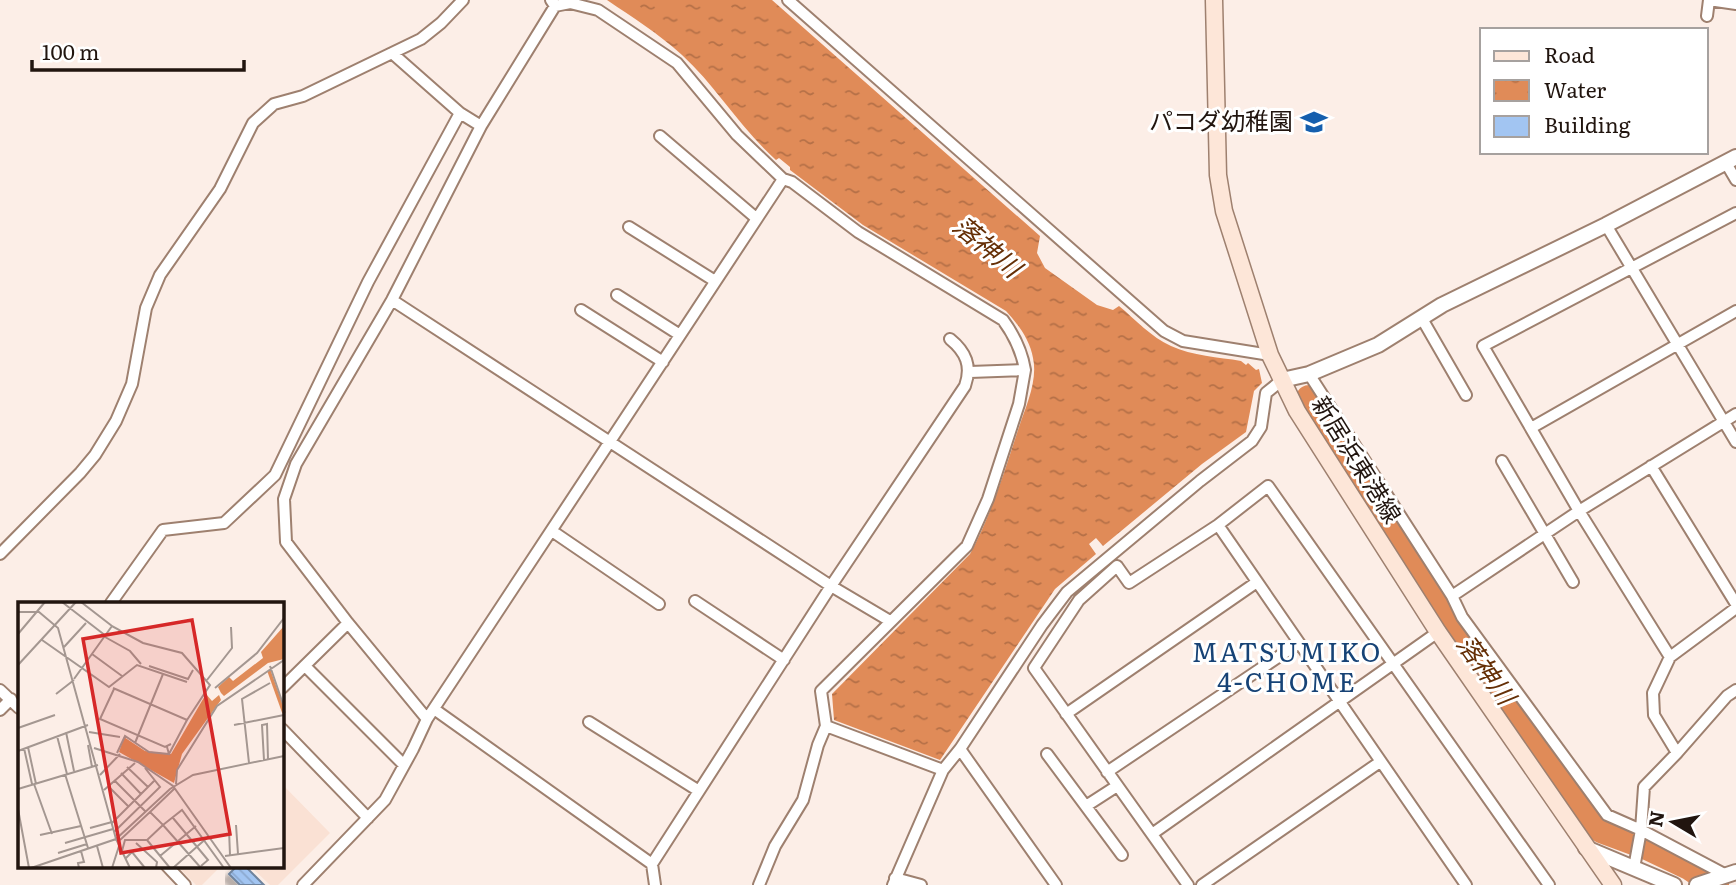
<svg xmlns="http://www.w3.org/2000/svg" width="1736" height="885" viewBox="0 0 1736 885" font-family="Literata,'Noto Sans JP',serif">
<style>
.built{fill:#fae1d4}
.water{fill:url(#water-ripples)}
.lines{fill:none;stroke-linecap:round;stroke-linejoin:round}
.river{stroke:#e08b58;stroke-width:26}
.building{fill:url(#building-back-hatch);stroke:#70849d;stroke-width:2;filter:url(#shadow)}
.minor-casing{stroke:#9e806f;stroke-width:14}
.tertiary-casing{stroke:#9e806f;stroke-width:18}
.secondary-casing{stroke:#9e806f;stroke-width:19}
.minor{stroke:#fff;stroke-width:10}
.tertiary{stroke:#fff;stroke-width:14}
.secondary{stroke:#fde6d8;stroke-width:16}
.labels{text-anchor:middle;stroke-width:6;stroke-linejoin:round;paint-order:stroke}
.poi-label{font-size:24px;fill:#21150f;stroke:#fff;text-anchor:end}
.street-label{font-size:24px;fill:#21150f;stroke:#fff}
.water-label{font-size:26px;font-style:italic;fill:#652f06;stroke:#fff}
.neighbourhood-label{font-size:26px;letter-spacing:2px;fill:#174376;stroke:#fff}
.inset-river{fill:none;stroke:#e08b58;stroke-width:3.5}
.inset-road{fill:none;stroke:#a49791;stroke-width:2}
.view{fill:#d62828;fill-opacity:0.15;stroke:#d62828;stroke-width:3.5}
.inset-edge{fill:none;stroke:#21150f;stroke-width:3.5}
</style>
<defs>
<pattern id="water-ripples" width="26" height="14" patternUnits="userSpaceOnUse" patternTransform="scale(1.75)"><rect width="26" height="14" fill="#e08b58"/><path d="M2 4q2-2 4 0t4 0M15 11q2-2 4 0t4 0" fill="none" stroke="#b57047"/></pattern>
<pattern id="building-back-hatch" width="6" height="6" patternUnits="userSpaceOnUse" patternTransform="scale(1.75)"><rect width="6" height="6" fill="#a2c5f2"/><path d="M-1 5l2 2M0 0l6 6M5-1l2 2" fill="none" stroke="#8ba8ce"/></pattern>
<filter id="shadow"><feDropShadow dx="-6" dy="6" stdDeviation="2" flood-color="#0004"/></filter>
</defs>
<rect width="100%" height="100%" fill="#fceee7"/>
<path class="built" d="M282,784L330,833L278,885H270L250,866H282Z
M177,866H221L202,885H196Z"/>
<path class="water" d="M607,0H772L1040,236L1037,253L1045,268L1097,305L1113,310L1119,306C1136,320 1151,337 1171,346C1192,356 1219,357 1241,361L1246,365L1248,363L1256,370L1259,369L1262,383L1254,391L1246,432L1202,464L1103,546L1096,538L1089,544L1096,554L1055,589L940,760L834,720L832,694L970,554C992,513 1005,470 1019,427C1026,406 1038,380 1033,358C1030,340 1018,324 1006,311L863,225L790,170V167L779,158L776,160C740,128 717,87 682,55C659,34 632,17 607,0Z"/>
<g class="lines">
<path class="river" d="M1309,398L1442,608L1601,830L1647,847L1689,867L1716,885"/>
</g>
<path class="building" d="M237,866H245L264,885H240L229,874Z"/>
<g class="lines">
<g class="minor-casing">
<path id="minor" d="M788,0L1164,331L1183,341L1270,355
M1709,0L1736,4
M1707,16L1709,0
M460,113L481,126L555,6
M660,136L756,218
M1726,163L1736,180
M783,179L792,182L858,232L1003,320C1014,335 1022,352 1025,370
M1606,225L1736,442
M629,227L715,281
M617,295L680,335
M392,300L831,586L890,621
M581,310L663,362
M1421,317L1466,395
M1309,374L1452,596L1579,511L1483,346L1736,213
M1736,414L1579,511L1670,657L1736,608
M1531,428L1736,311
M1502,461L1573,582
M1651,466L1736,604
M1218,525L1466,885
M552,531L659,604
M0,554L80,473L95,455L116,421L132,384L146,308L160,275L220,189L253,123L274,104L303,96L421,39L441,23L463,0
M1452,596L1462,617L1607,815L1641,830L1634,868
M695,601L784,660
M111,603L163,530L224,523L275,475L368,282L460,113L392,53
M1670,657L1653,693L1654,715L1677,753L1644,787L1641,830L1726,875
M305,666L404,765
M282,688L348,623
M0,690L19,708
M434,709L652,864L831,586L965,386C972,366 966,352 950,339
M0,710L11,699
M1066,714L1257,582
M427,719L783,179L737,135L677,63L598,10L570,3L555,6L551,0
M589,722L699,791
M282,729L368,818
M960,749L1056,885
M1677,753L1727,696L1736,690
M1047,754L1122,855
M943,770L826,726L821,691L967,546L988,499L1019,404L1025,370L970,372
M1107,772L1299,643
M1086,806L1117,786
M1152,834L1438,632
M652,864L655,885
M167,866L185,885
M895,878L921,885
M303,885L385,800L413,749L427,719L348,623L286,542L284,499L296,464L392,300L481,126
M759,885L775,846L803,800L818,745L826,726
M893,885L943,770L960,749L1042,625L1067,592L1200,481L1252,441L1261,427L1266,393L1282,380
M1188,885L1034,668L1079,600L1117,566L1129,583L1218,525L1268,486L1549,885
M1202,885L1380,762"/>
</g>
<g class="tertiary-casing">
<path id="tertiary" d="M1282,380L1309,374L1378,345L1442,305L1606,225L1736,157
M1586,848L1674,885
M1697,885L1736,872"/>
</g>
<g class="secondary-casing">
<path id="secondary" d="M1214,0L1218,175L1224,211L1270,355L1297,411L1438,632L1613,885"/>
</g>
<use href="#minor" class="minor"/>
<use href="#tertiary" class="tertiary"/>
<use href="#secondary" class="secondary"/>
</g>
<defs>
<g id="school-bare" transform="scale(2.1)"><path d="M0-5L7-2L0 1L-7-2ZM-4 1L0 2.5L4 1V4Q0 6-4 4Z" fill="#155fae" stroke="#fff" stroke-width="2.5" paint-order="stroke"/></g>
</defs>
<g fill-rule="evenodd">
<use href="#school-bare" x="1314" y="122"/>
</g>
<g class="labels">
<g class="poi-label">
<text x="1293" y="130">パコダ幼稚園</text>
</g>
<g class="street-label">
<text transform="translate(1356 460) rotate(58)" y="8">新居浜東港線</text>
</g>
<g class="water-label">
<text transform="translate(987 247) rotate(40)" y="9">落神川</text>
<text transform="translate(1486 670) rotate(54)" y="9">落神川</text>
</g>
<g class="neighbourhood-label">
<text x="1287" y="662">MATSUMIKO<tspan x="1287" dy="30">4-CHOME</tspan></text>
</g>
</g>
<g transform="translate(18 602)">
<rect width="266" height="266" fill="#fceee7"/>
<path d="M266,24V57L250,61L206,94L203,91L200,85L211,75L215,79L245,56L243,50ZM188,92L194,99L201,93L203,98L164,152L156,181L101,150L106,135L127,149L153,152Z" fill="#e08b58"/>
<path class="inset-river" d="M251,69L266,111"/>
<path class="inset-road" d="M44,0L88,34M63,0L94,24M0,10H21L40,26L98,237L112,266M0,32L27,0M87,35L112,49L123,62M24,38L91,85L119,63L169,80M46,45L68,21M74,52L104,74M0,63L58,0M131,64L170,77L175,68M252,64L266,105M56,77L94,24L125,41L164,51L192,83L169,118L95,86M189,78L214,46L213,25M197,86L239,51L266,16M96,87L82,117L147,145L153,142M38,92L56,78M216,123L266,113M0,126L37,113M48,130L56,169M71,130L102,135M39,134L49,172M117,141L145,72M70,143L74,165M10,145L18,182M6,146L14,182M76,146L120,160L155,184L213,266M0,149L70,123M99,151L107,134L131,150L151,152L149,145M151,152L169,118M246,158L244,123L249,122L250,157M231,161L224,97L252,81M109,165L130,185M103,171L123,192M47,172L70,246M82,173L102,152M96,178L127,209M16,182L34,232M158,182L159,168L199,104L266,58M90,184L110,204M0,187L80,163M156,187L132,210L145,223L164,208L206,266M86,188L117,161M0,207L11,266M155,216L190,258L183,264M94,221L136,179M218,223L220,252M72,226L94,220M211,228L212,253M96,230L142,185L127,166M22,233L63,224M102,238L132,210M47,241L95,227M118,241L139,260L138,266M79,244L85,266M104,249L107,238H129M40,251L69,242M142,254L178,224M207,254L266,246M108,256L114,250L127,266M13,266L98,237L152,187L175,173L266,154M61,266L60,261L66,260L63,249M94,266L101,244M152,266L129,238L145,223L183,266M155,266L191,234"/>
<path class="view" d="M174,18L212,232L103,251L65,37Z"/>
<rect width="266" height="266" class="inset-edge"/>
</g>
<rect x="1480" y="28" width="228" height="126" fill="#ffffff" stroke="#a6a19f" stroke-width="2"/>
<rect x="1494" y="51" width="35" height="10" fill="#fde6d8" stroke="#a6a19f" stroke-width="2"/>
<text x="1544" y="63" font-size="21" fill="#21150f">Road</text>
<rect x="1494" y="80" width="35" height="21" fill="url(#water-ripples)" stroke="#a6a19f" stroke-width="2"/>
<text x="1544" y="98" font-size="21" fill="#21150f">Water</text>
<rect x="1494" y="116" width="35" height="21" fill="#a2c5f2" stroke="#a6a19f" stroke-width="2"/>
<text x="1544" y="133" font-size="21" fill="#21150f">Building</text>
<g transform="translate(1673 822) rotate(280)" stroke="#ffffff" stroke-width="5" paint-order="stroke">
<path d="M0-5L12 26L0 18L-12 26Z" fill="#21150f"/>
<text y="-10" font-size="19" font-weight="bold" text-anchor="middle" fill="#21150f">N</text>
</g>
<path d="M32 60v10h212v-10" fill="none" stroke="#21150f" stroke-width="3.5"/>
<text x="42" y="60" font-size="21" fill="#21150f" stroke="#ffffff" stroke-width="5" paint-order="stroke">100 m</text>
</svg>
